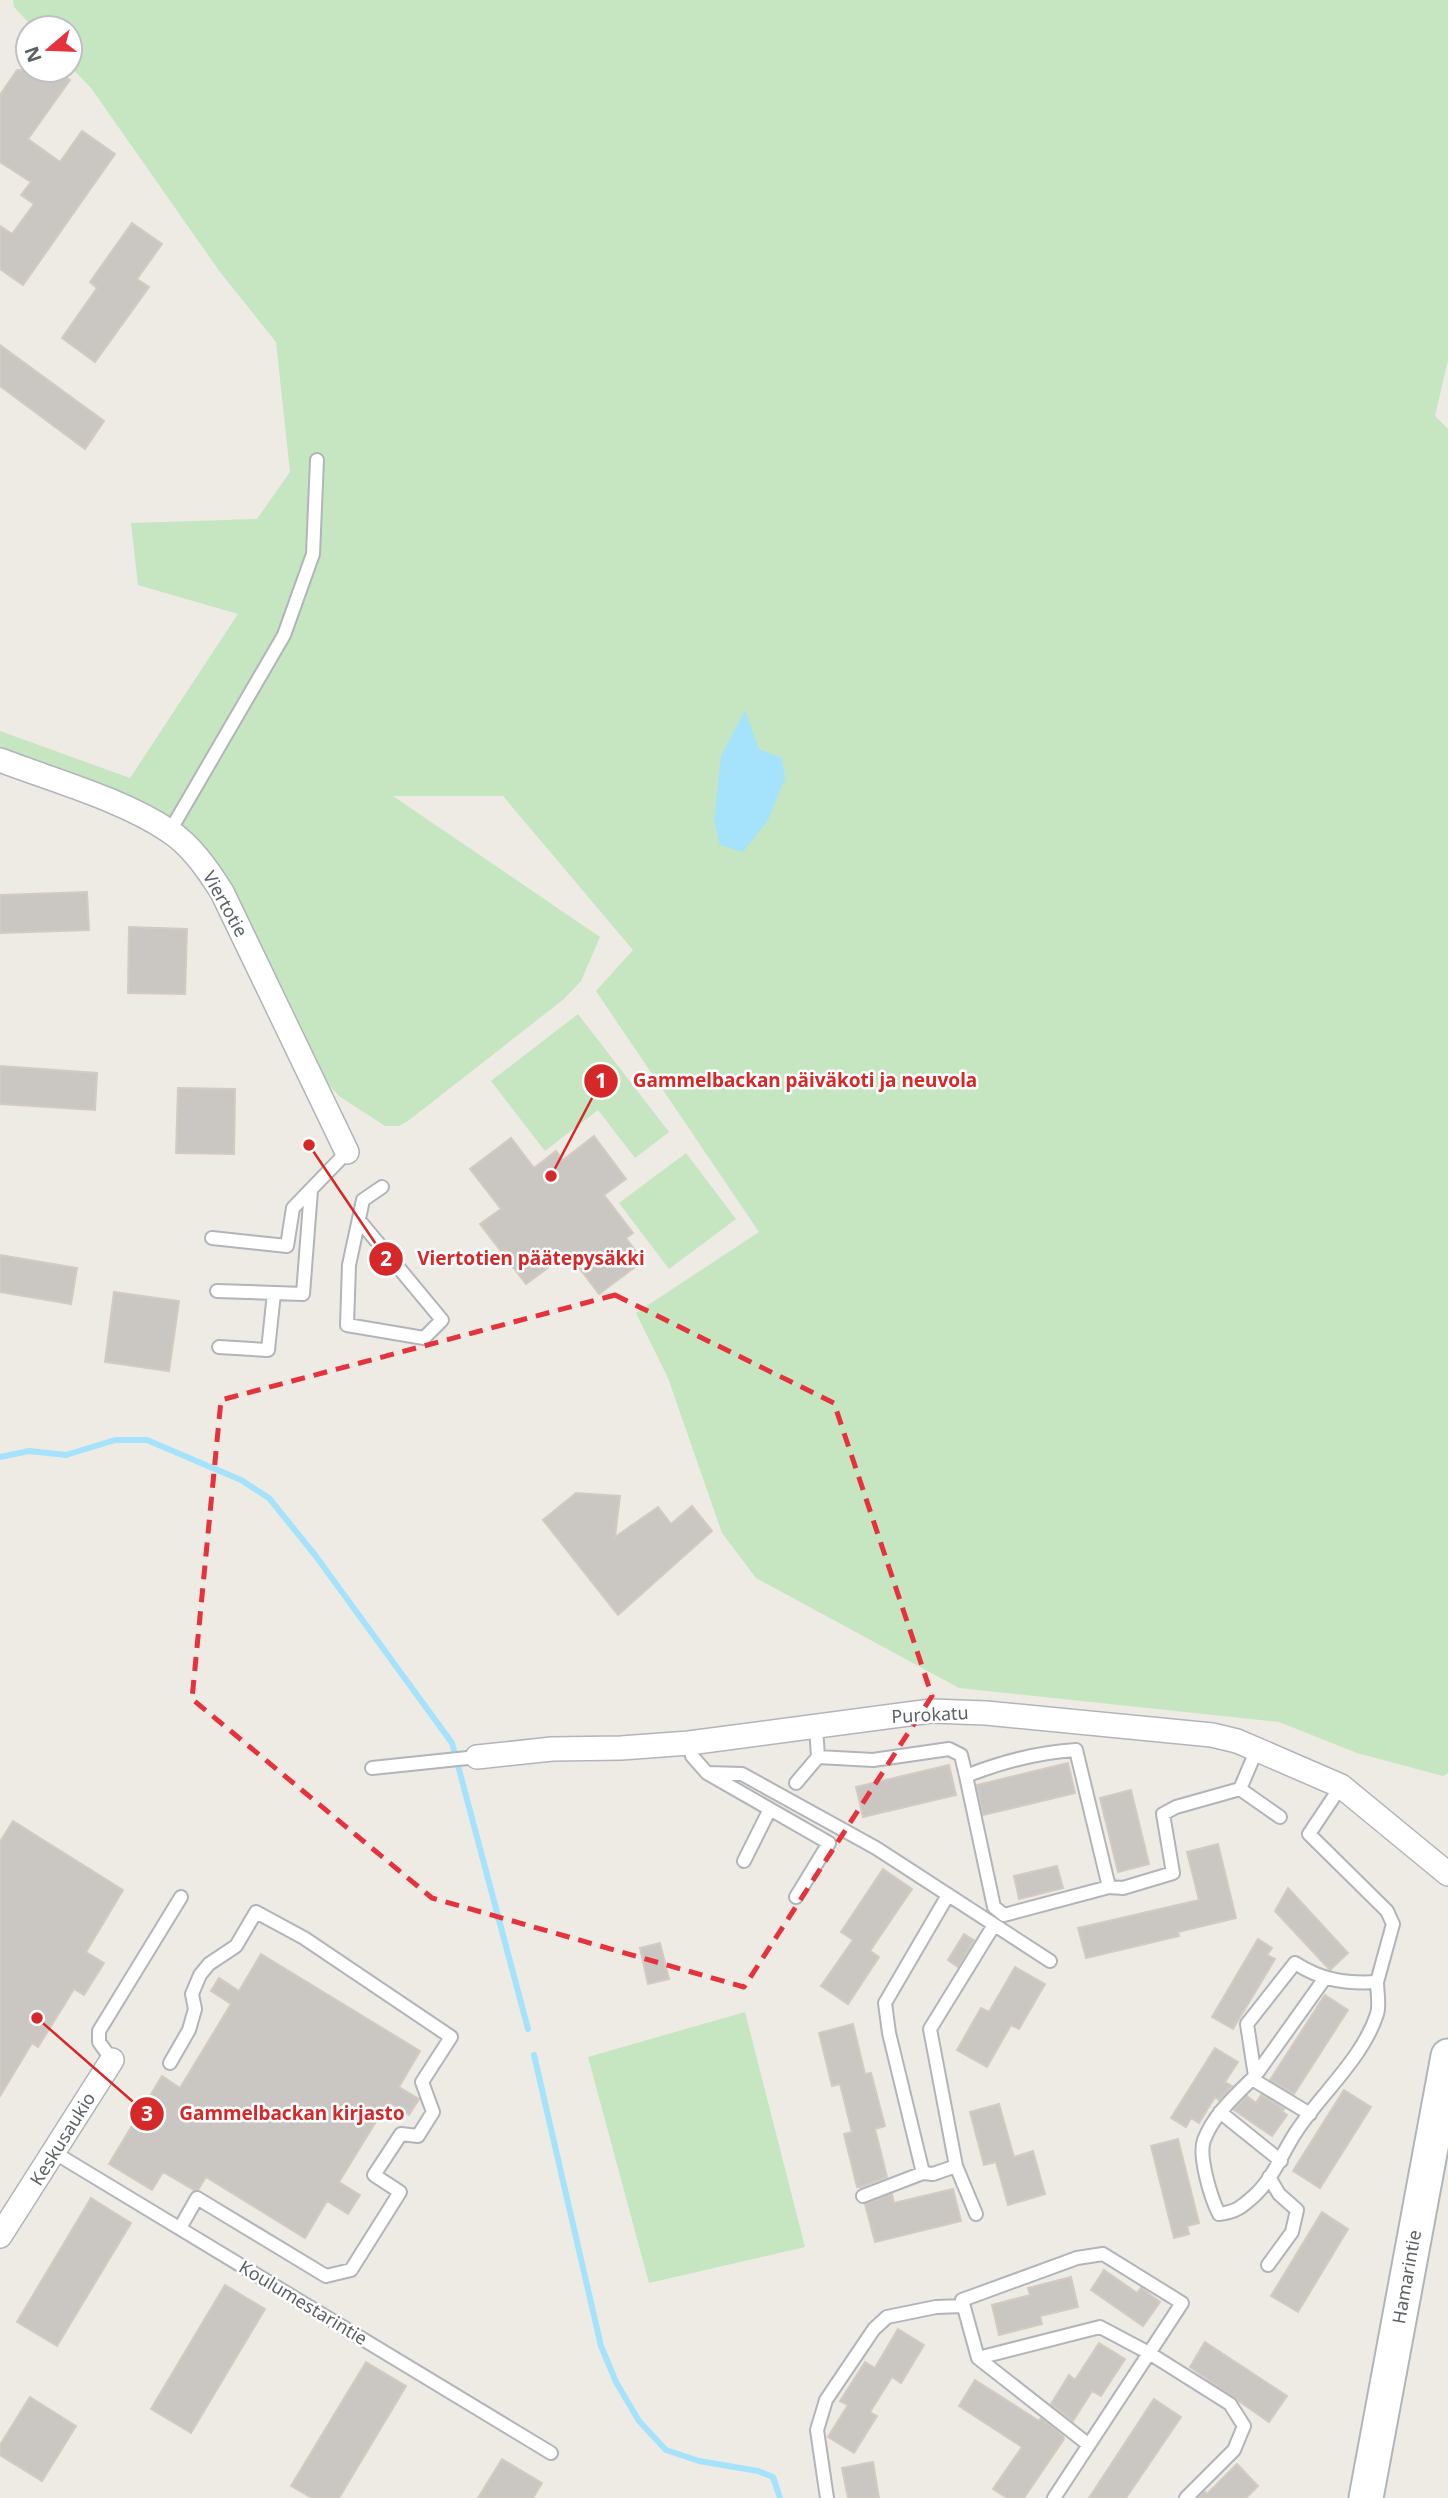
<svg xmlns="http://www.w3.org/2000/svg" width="1448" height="2498" viewBox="0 0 1448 2498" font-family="'Noto Sans',sans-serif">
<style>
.green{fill:#c6e5c1}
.water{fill:#a5e3fd}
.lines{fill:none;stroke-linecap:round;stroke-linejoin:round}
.stream{stroke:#a5e3fd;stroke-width:6}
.building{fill:#cac6c1;stroke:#d3cbc2;stroke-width:2}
.lane-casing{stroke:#b1b5b9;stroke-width:16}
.street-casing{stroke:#b1b5b9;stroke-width:26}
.secondary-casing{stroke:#b0b5b9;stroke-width:37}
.lane{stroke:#fff;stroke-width:12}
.street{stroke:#fff;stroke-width:23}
.secondary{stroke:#fff;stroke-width:33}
.marked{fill:none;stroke:#e5333e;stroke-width:5;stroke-dasharray:14 9;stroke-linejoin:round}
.labels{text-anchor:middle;stroke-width:5;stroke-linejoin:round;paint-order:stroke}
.street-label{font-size:18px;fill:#5c6164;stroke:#fff}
.leader{fill:none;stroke:#d62828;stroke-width:2.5}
.callout-dot{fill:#d62828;stroke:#fff;stroke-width:2.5}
.mark-label{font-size:21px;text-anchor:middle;font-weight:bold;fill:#fff}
.callout-label{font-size:19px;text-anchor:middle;font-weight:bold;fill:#d62828;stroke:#fff;stroke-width:5;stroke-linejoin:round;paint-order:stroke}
</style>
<rect width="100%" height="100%" fill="#eeebe4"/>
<path class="green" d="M13,0H1448V360L1435,416L1448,429V1773L1443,1776L1357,1753L1279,1722L959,1688L756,1578L722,1533L668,1378L636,1313L759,1232L596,991L633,950L503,796H393L600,937L581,981L564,999L408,1121L399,1126H385L339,1096L329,1085L305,1040L179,828L144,802L0,748V731L130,778L238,614L138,585L131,523L257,519L290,472L276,342L220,272L91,88L70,66V28H34L14,7Z
M578,1014L669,1132L635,1158L598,1110L545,1151L491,1081Z
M686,1153L736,1219L669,1269L619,1203Z
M745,2012L805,2247L649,2283L588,2057Z"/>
<path class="water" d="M745,710L759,749L782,758L785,778L768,820L743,852L720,845L714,821L721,756Z"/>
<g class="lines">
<path class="stream" d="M0,1457L29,1451L66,1455L115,1440H147L241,1480L269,1498L315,1555L452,1743L528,2029
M534,2055L601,2346L616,2382L639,2421L666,2450L699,2461L758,2471L773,2477L780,2498"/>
</g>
<path class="building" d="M17,70H55L70,80L28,139L60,162L82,131L115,154L23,285L0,269V226L12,234L34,204L21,195L31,182L0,162V95Z
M132,223L162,244L137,279L149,287L95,362L62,338L97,288L90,282Z
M0,345L104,421L85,449L0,386Z
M87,892L89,930L0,933V895Z
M129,927L187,929L185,994L128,993Z
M0,1066L97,1073L95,1110L0,1104Z
M178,1088L235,1089L234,1154L176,1153Z
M594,1136L626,1179L604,1195L633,1233L626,1238L643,1261L599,1294L568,1253L526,1284L480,1224L501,1209L470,1169L511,1138L534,1168L556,1151L563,1160Z
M0,1255L77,1268L71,1304L0,1292Z
M114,1292L179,1301L169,1371L105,1362Z
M576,1493L620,1496L615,1537L658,1507L671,1524L692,1506L712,1531L618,1615L543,1520Z
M1068,1763L1075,1793L983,1815L977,1785Z
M949,1765L956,1795L863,1817L856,1787Z
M1131,1790L1149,1864L1118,1872L1100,1798Z
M13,1821L123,1890L86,1952L104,1963L84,1995L74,1989L38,2047L32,2043L0,2096V1842Z
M1218,1844L1236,1918L1178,1932L1179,1936L1086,1958L1078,1928L1199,1900L1187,1852Z
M1057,1866L1063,1888L1019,1899L1014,1876Z
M883,1869L912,1889L870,1951L879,1957L848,2004L821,1986L853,1940L841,1932Z
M1288,1888L1348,1953L1330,1970L1275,1911Z
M964,1934L974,1940L958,1967L948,1960Z
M1258,1939L1272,1948L1267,1955L1275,1959L1233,2029L1212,2017Z
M660,1943L669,1979L648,1984L640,1948Z
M261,1954L420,2051L399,2087L419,2099L409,2115L388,2102L339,2182L360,2195L348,2214L327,2201L305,2238L206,2177L198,2190H194L163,2172L152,2190L109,2164L162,2076L180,2088L231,2004L211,1991L219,1978L239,1991Z
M1015,1967L1045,1984L1019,2029L1011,2025L987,2067L957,2050L981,2008L989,2012Z
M1325,1995L1348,2010L1294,2094L1270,2080Z
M853,2024L865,2074L871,2073L885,2126L875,2129L887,2177L861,2187H857L844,2134L852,2132L840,2084L832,2086L819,2033Z
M1215,2048L1238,2062L1225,2082L1232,2086L1219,2100L1215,2097L1199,2123L1191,2118L1186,2127L1171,2118Z
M1344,2090L1371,2107L1320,2188L1293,2171Z
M1261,2095L1284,2109L1282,2111L1287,2115L1272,2136L1234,2110L1247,2096L1256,2103Z
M999,2104L1014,2157L1033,2151L1045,2194L1008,2205L996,2162L984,2165L970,2112Z
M1178,2139L1199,2223L1187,2226L1189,2234L1174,2238L1151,2146Z
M953,2189L961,2221L875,2242L865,2204L892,2194L894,2203Z
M91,2198L131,2223L57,2346L17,2322Z
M1322,2212L1348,2229L1298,2312L1271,2296Z
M1104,2270L1137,2293L1141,2288L1160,2302L1143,2326L1091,2290Z
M1071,2277L1078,2307L1040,2316L1042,2324L999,2335L992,2305L1030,2295L1028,2288Z
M225,2285L265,2309L191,2433L151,2409Z
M898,2329L924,2345L901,2383L892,2377L870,2412L877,2416L854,2453L828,2437L848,2405L840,2401L865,2362L875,2368Z
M1205,2342L1287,2396L1269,2422L1190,2367Z
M1099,2343L1125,2359L1101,2396L1092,2391L1073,2421L1051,2404L1069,2375L1075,2380Z
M366,2362L406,2386L339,2498H312L291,2486Z
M975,2380L1039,2421L1041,2418L1063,2436L1064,2439L1024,2498H1007L993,2489L1022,2447L959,2406Z
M30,2397L76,2426L42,2481L0,2455V2445Z
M1154,2399L1181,2417L1126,2498H1089Z
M502,2459L542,2483L533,2498H478Z
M873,2462L879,2498H848L842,2468Z
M1237,2464L1258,2486L1246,2498H1198L1205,2492L1207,2494Z"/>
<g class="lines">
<g class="lane-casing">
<path id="lane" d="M170,831L284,635L313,554L317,460
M359,1220L442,1320L424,1338L347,1325L349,1265L363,1200L382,1187
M212,1238L287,1246L293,1208L347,1152
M217,1291L303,1294L311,1190
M219,1347L268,1350L274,1293
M816,1727L818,1757
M689,1743L692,1756L707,1773L829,1843L796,1897
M1257,1749L1240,1789L1280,1817
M372,1768L477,1757
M707,1773L742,1774L876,1848L1050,1961
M796,1783L818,1757L873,1760L949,1749L961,1755L966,1776
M1341,1786L1309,1834L1387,1911L1393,1924L1377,1982C1346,1984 1321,1980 1295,1963L1247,2024L1255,2076C1236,2095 1214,2114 1204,2140C1198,2156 1211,2198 1219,2214C1236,2212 1242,2207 1255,2195C1274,2177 1282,2153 1296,2132C1320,2095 1363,2058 1377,2014C1380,2005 1377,1991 1377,1982
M744,1861L770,1809
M1109,1887L1004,1915L994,1907L966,1776C999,1763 1040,1752 1076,1750L1109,1887L1123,1888L1173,1873L1163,1814L1176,1807L1240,1789
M948,1895L885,2003L889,2033L923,2173L933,2174L956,2166L930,2029L994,1925
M112,2060L99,2042V2031L181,1897
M170,2063L189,2030L195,2009L192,1994L200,1975L209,1964L236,1946L256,1912L304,1938L451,2037L422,2082L433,2112L418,2136L401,2134L374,2175L400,2192L351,2270L326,2276L197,2198L180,2228
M1255,2076L1325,1978
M1252,2079L1310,2114
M1220,2112L1281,2161
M55,2153L551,2453
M956,2166L976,2214
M863,2196L923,2173
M1268,2265L1292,2232L1297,2210L1279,2194L1269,2177
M978,2358L1100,2327L1149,2353L1230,2404L1244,2426L1234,2450L1186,2498
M827,2498L817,2430L826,2400L874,2329L887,2317L936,2307L963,2306
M1054,2498C1097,2433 1139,2368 1182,2303L1103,2254L1077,2258L962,2300L978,2358L1089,2445"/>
</g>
<g class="street-casing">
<path id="street" d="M0,760C52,780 124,800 169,831C191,845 208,870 222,892L347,1152
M477,1757L552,1749L621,1748L689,1743L931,1711L986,1713L1212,1735L1237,1741L1341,1786L1448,1874
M0,2236L112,2060"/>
</g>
<g class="secondary-casing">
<path id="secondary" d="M1366,2498L1448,2056"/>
</g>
<use href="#lane" class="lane"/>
<use href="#street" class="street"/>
<use href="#secondary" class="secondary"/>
</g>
<path class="marked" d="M615,1295L834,1403L932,1696L744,1987L432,1898L192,1699L221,1400Z"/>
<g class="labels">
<g class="street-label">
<text transform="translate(225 904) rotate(61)" y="6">Viertotie</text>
<text transform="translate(930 1715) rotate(-3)" y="6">Purokatu</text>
<text transform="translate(63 2139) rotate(-58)" y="6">Keskusaukio</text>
<text transform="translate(1407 2277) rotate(-80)" y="6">Hamarintie</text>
<text transform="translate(303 2303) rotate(31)" y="6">Koulumestarintie</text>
</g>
</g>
<path class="leader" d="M551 1176L601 1081M309 1145L386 1259M37 2018L147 2114"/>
<g class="callout-dot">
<circle cx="551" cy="1176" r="7"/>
<circle cx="309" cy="1145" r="7"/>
<circle cx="37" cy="2018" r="7"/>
<circle cx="601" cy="1081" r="18"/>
<circle cx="386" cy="1259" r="18"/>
<circle cx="147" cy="2114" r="18"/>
</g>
<g class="mark-label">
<text x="601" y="1088">1</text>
<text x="386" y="1266">2</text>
<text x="147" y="2121">3</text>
</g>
<g class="callout-label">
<text x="805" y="1087">Gammelbackan päiväkoti ja neuvola</text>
<text x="531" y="1265">Viertotien päätepysäkki</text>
<text x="292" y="2120">Gammelbackan kirjasto</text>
</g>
<g transform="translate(49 49) rotate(251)"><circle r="33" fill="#ffffff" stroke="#bec0c1" stroke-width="2"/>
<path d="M0-5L12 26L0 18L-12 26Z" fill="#e5333e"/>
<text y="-10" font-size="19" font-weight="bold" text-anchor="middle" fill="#5c6164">N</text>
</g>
</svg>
